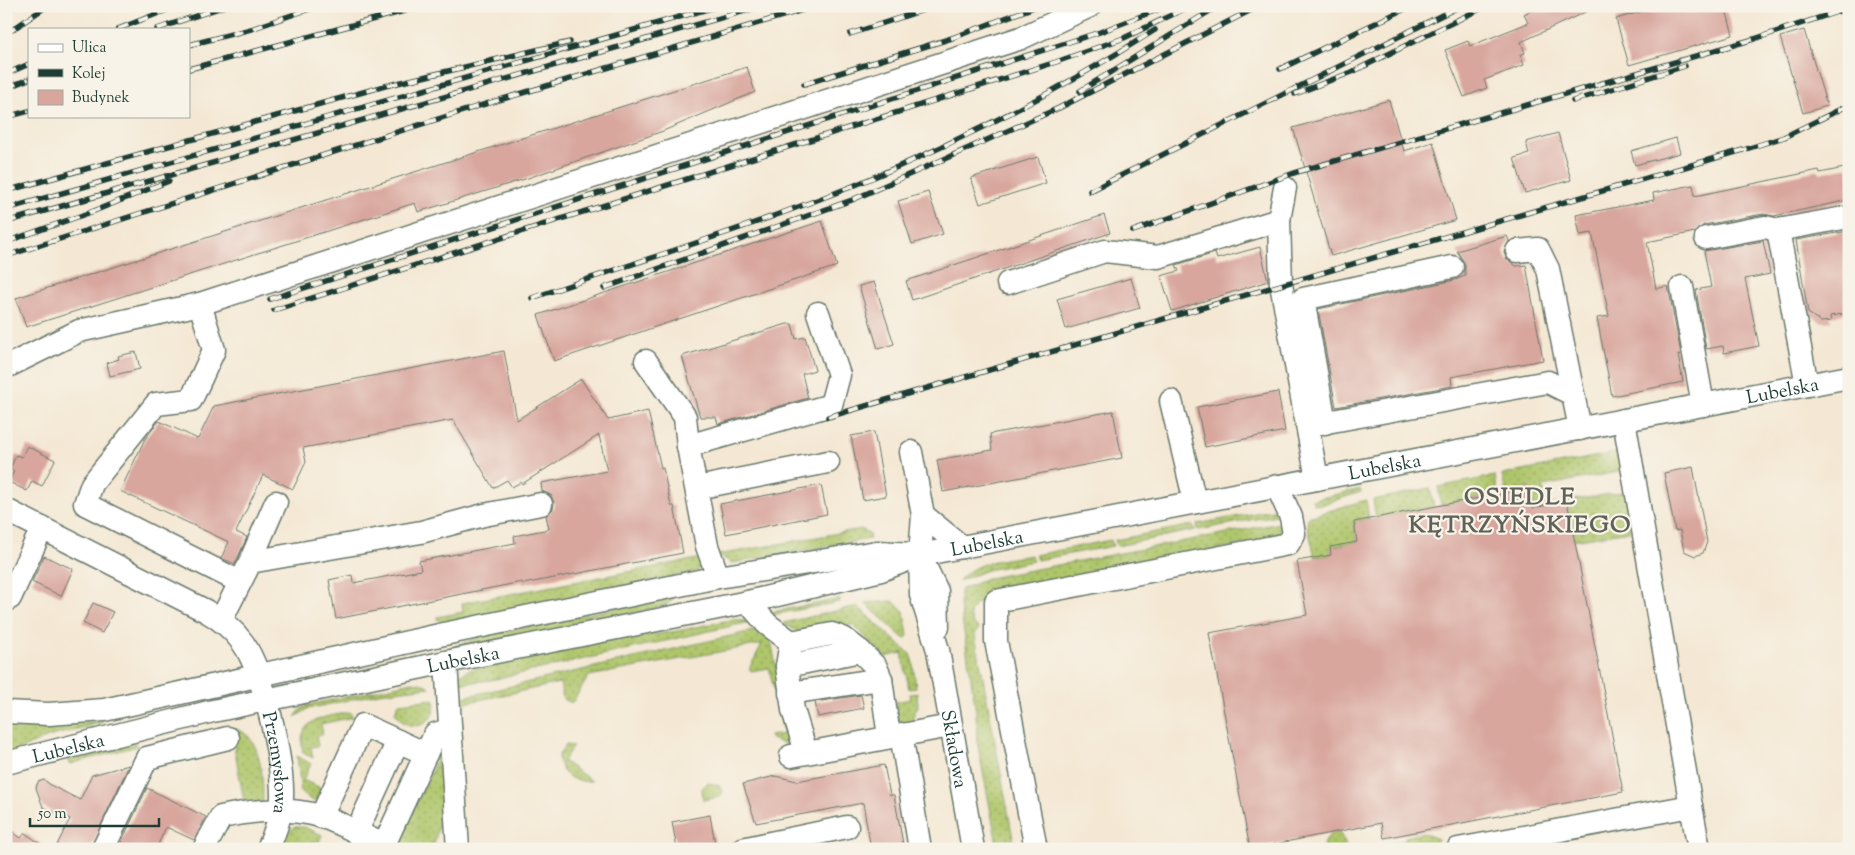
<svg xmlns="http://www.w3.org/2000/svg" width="1855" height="855" viewBox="0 0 1855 855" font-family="'Sorts Mill Goudy',serif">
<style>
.grass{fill:url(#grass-dots);stroke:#678250}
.building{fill:#d8a69d}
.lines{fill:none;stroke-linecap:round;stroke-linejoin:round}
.minor-casing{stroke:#6a796c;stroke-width:25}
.minor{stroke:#fff;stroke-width:22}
.rail-casing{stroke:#1f3d34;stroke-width:5.5}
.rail{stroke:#f7f3e8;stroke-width:4;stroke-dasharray:11;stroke-linecap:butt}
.labels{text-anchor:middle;stroke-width:4.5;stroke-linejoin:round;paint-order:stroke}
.street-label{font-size:19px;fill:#1f3d34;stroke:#f7f3e8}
.district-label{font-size:24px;font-weight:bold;letter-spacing:1px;fill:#606259;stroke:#f7f3e8}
</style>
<defs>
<pattern id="grass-dots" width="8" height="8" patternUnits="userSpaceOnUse" patternTransform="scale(1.25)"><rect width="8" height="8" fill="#afc66b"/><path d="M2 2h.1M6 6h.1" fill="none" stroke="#8ea259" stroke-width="1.8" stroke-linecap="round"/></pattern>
</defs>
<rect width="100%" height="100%" fill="#f7f3e8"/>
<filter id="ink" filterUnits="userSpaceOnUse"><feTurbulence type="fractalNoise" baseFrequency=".02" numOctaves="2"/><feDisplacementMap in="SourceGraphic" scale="10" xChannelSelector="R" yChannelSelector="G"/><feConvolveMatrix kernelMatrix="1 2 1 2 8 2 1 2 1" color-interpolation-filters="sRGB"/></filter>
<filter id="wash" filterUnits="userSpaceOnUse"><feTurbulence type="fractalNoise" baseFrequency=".0096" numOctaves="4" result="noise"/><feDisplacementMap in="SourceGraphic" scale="20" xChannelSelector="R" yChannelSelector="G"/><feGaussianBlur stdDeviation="1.12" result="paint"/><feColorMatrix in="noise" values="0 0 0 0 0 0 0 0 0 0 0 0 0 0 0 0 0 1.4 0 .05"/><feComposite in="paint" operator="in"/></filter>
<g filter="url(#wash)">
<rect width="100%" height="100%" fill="#f4e8d4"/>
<path class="grass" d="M1619,452L1623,469L1618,472L1543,486L1546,505L1533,508L1530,488L1506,493L1502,475Z
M1495,476L1498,494L1441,505L1438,487Z
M1430,488L1434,507L1376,518L1373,500Z
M1360,489L1361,492L1320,505L1314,504L1312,500Z
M1622,492L1625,493L1630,525L1629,531L1574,540L1567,501Z
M1366,500L1369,519L1354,522L1357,542L1330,547L1331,555L1315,557L1307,524L1308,517Z
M1277,509L1282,514L1198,530L1197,524Z
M1285,522L1287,536L989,593L982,602L975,604L970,613L972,623L979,628L975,635L1015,849H998L977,741L976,713L960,605V590L989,578Z
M1193,525L1195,530L1117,546L1115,540Z
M861,529L869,533L870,539L732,563L718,555Z
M1111,540L1113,546L1037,560L1035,555Z
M1031,555L1033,561L987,570L959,581C976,559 1006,560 1031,555Z
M702,558L703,563L698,571L445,624L437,619V617L463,612L462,603Z
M676,595L668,604L652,609L446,654L448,649L479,637Z
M840,599V602L771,615V612Z
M893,601L904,611L908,636L906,638H903L865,603Z
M857,606L912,656L916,688L909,689L902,653L885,657L853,625L806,633H800L783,623Z
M735,619L750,622L491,680L457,684L460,675L469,670L608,640L672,632Z
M761,629L768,634L772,645L790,747L770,738L769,736L784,734L769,668L751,671L749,669L762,644L589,676L572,703L563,699L560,683L455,705V699Z
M413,682L424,684L430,687L379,693L308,709L295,717L302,708L308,705Z
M917,693L918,706L913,716V722L904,724L898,720L895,702L911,699L910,694Z
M434,699C439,727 407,736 395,712L399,703Z
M350,712L353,717L321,724L323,734L316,736L318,746L311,747L313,758L303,753C296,717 323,718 350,712Z
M102,720L103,722L48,737L6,755V721C38,723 71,725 102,720Z
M231,729C262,729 263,779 263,802H239L244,801Z
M440,741L447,791L433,849H395L434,766Z
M134,742L137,746L70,764L68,758Z
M566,745L573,746L563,761L592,781C573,783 560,775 558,756Z
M297,756L311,764L303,780L321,788L317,796L322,799L313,801L301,793Z
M707,783L719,785L723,793L719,797L703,800L702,788Z
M294,827H304L322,835L319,842L314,840L310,849H289L285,845L284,836Z
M1339,831L1346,845L1342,849L1324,848L1323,845L1331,833Z
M1423,833L1438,839L1436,843L1404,849H1382L1384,845L1405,841V837Z"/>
<g id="blocks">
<path class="building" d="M1540,6H1598L1521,42L1525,53L1520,55L1524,65L1484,80L1487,88L1464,97L1445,50L1468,41L1470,46L1528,23L1524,14Z
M1660,6H1725L1733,35L1629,65L1616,19Z
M1804,30L1827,106L1803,113L1780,37Z
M747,67L755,92L663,131L525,179L418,212L415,203L26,327L16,298Z
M1389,100L1404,151L1433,142L1456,220L1331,256L1293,128Z
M1558,133L1571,180L1525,193L1514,158L1529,154L1526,142Z
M1676,138L1680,153L1635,165L1631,151Z
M1038,157L1046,183L980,204L971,178Z
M1849,167V200L1774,216L1763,214L1704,225L1695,232L1647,242L1656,289L1668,286L1681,354L1678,355L1683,382L1612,396L1597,318L1609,316L1592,233L1580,235L1576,215L1654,200L1653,193L1693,185L1695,196L1819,170L1820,173Z
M928,192L943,234L912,244L898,201Z
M1104,215L1110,233L912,300L906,281Z
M822,221L837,266L554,361L538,315Z
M1849,231V313L1830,316L1831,321L1821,322L1808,313L1796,240Z
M1507,236L1509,241L1504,252L1506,258L1516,266L1526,265L1543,360L1451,377L1452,386L1336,407L1318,309L1455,280L1465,276V264L1457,251Z
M1763,241L1770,274L1745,279L1759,346L1724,353L1723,346L1706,349L1696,290L1711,287L1704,251Z
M1260,247L1268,281L1172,311L1161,276L1179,271L1176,265L1215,253L1217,259Z
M1131,278L1140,308L1066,329L1057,299Z
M874,282L894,344L878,349L859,286Z
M787,324H792L796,339L805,337L815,370L802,374L808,398L718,424L716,417H700L682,356Z
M504,351L517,420L581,379L608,420L648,411L661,468H663L671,506H674L683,553L523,584L522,582L336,619L329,580L352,575L353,583L421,570L419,561L515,543L514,536L549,529L546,516L553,509L554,502L551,495L542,491L541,483L607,471L599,435L522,484L521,482L512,487L507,480L493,488L453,420L303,448L306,462L293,489L263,475L236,532L247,537L235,564L221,558L229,542L120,491L145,439L159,421L198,439L214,406Z
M136,352L140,369L110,376L107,363L119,359L118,356Z
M1278,392L1285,431L1205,447L1197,407Z
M1113,411L1122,458L943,492L937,460L992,450L990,434Z
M874,432L886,496L863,500L851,436Z
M27,446L55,460L42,486L32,481L27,491L9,482L14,471L10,469L16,455L22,457Z
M1693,467L1707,542L1703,553L1695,556L1684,551L1680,530L1675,531L1664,473Z
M821,485L827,514L726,534L720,504Z
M1530,488L1533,508L1567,501L1623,792L1384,838L1381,823L1250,849L1209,633L1307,615L1297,561L1331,555L1330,547L1357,542L1354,522Z
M44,556L73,569L61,596L32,582Z
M93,603L113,612L102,633L83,623Z
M861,695L864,708L818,717L815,702Z
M129,765L90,849H55L70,819L43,807L36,788L38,782L44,780L52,786L80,800L92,775Z
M884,765L890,795H894L904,849H871L863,803L756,823L743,784L775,776L797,781Z
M147,788L206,817L194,840L166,827L156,849H118Z
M710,815L716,849H677L672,822Z
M6,827L21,838L25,833L48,849H6Z"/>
</g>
</g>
<g filter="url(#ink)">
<use href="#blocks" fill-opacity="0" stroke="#6a796c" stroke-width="1"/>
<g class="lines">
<g class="minor-casing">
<g id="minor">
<path d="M1285,188L1279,220L1281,284L1317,479"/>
<path d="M1706,238L1765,227L1778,230"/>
<path d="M1517,251L1538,249L1548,269L1580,429"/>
<path d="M1008,283L1105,251L1158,257L1279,220"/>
<path d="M1682,287L1703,405"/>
<path d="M200,304L214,350L191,400L156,404L92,484L85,504L240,582"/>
<path d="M646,361L685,417L688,446L707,546L718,577"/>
<path d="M6,367L79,331L200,304L1021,38L1090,6"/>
<path d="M1807,385L1778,230L1849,217"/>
<path d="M1171,401L1195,502"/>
<path d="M1624,420L1691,806"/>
<path d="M1325,423L1303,299L1452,267"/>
<path d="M1310,425L1548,382L1572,394"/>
<path d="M688,446L831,405L839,375L818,313"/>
<path id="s1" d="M911,452L923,515L920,555L921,595L938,650L973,849"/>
<path d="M697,488L828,462"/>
<path d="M276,502L250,562L421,532L484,515L541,504"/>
<path id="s2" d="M6,510L206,611C220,619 233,629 243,643C264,672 287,773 281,809C279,822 273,837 268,849"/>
<path d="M923,515L962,547"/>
<path d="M923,562L937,591L938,627"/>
<path d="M6,600L10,598L42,528"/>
<path d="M748,602L767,624L791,642L787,666L793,710L806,752"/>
<path d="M221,620L247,569"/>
<path d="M791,642L832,634L843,638L860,651L876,667L881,679L889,737"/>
<path d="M446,662L458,849"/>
<path d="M787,666L860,651"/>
<path d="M790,693L881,679"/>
<path d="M6,712L49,714L104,710L444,634L718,577L877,552L914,554"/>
<path d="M901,734L920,849"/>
<path d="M791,756L950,726"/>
<path id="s3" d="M6,763L213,711L446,662L748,602L881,570L920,555L1849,377"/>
<path d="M321,817L363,725L426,754"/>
<path d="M356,833L398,741"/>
<path d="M103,849L147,758L228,738"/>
<path d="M204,849L221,817C254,810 287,807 320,816C342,823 363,836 384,845L435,734L450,730"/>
<path d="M742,849L847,827"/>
<path d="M1036,849L996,641V601L1288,544L1294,534L1291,517L1277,486"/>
<path d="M1458,849L1691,806L1699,849"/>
</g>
</g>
<use href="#minor" class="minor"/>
<g class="rail-casing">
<path id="rail" d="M118,29L177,6
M157,29L225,6
M6,34L47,6
M850,34L936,6
M189,45L251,29L318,6
M189,69L423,6
M1280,69L1411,6
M6,74L29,64
M804,84L952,38L1037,6
M6,88L29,79
M1080,91L1218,6
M1295,94L1352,72L1486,6
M1573,101L1685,66
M6,117L29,111
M6,191L385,86L570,42
M1090,191L1460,6
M6,209L718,6
M6,222L762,6
M1133,231L1297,172L1754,39L1849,8
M6,242L94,211L169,181
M6,256L479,106L816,6
M604,288L852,200L1059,108L1259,6
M532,298C639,261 748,228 853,186C957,143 1059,91 1155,30
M270,299L1100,32L1167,6
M274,310L1056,62L1124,38L1190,6
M828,417L1743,150L1784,137L1849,105"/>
</g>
<use href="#rail" class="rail"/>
</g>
</g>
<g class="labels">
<g class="street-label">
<text dy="7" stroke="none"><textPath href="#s3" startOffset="1816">Lubelska</textPath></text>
<text dy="7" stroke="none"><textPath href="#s3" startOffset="1411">Lubelska</textPath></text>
<text dy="7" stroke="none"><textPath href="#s3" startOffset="1006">Lubelska</textPath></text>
<text dy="7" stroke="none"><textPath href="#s3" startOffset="469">Lubelska</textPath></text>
<text dy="7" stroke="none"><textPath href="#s3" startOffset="64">Lubelska</textPath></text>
<text dy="7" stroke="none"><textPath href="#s1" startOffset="302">Składowa</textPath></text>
<text dy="7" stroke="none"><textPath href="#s2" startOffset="399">Przemysłowa</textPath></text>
</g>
<g class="district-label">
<text x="1520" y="504">OSIEDLE<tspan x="1520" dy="28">KĘTRZYŃSKIEGO</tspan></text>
</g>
</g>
<rect width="1855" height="855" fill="none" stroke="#f7f3e8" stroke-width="25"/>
<rect x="28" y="28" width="162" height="90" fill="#f7f3e8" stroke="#a1aaa0"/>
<rect x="38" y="44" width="25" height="8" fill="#ffffff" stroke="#a1aaa0"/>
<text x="72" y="52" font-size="15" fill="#1f3d34">Ulica</text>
<rect x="38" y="69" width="25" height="8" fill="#1f3d34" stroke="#a1aaa0"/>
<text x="72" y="78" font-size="15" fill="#1f3d34">Kolej</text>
<rect x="38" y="90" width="25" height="15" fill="#d8a69d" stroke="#a1aaa0"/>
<text x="72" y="102" font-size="15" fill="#1f3d34">Budynek</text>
<path d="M30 818v8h129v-8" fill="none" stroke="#1f3d34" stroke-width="2.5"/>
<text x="38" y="818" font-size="15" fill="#1f3d34" stroke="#f7f3e8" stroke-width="4" paint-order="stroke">50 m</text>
</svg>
